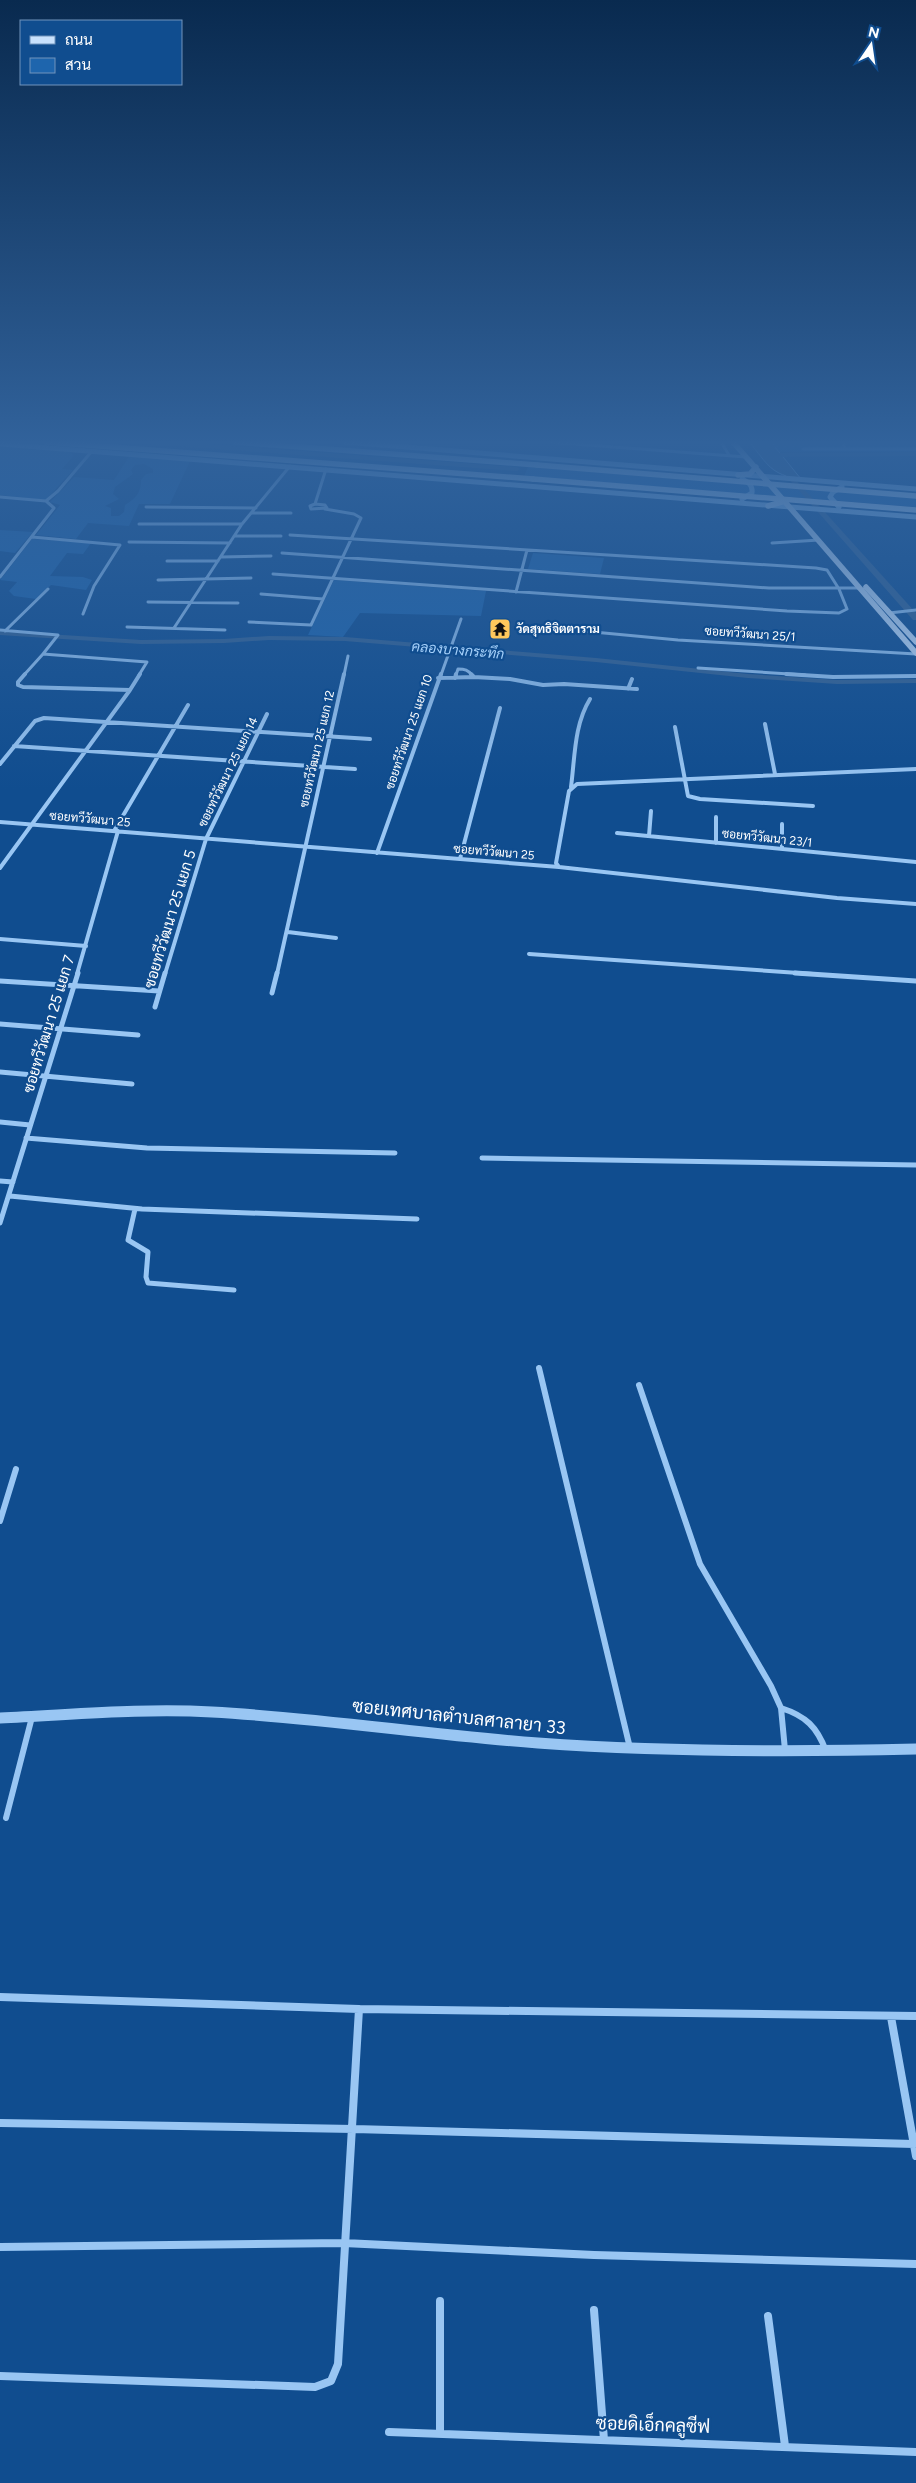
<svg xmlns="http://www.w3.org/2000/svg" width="916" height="2483" viewBox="0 0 916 2483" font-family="Figtree,Sarabun,sans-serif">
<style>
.green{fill:#1e65ad;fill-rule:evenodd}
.water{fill:#356293;stroke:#8ac1f7}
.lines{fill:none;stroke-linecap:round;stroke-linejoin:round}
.canal{fill:#356293;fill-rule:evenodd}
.minor-far4{stroke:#99c6f3;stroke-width:3}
.minor-far3{stroke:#99c6f3;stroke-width:4}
.minor-far2{stroke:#99c6f3;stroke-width:5}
.minor-far1{stroke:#99c6f3;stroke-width:6}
.minor{stroke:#99c6f3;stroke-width:8}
.tertiary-far1{stroke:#99c6f3;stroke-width:5}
.tertiary{stroke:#99c6f3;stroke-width:11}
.secondary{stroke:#c8e1fd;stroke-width:5.5}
.secondary-bridge{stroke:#c8e1fd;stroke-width:5.5}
.labels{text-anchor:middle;stroke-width:4.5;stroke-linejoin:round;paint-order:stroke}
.far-poi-label{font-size:12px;font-weight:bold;fill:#fff;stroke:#104d8f;text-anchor:start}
.far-street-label{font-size:12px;fill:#fff;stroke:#104d8f}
.far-water-label{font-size:14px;font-style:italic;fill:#a5d0fa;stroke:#104d8f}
.street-label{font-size:15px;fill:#fff;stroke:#104d8f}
.near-street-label{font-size:18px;fill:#fff;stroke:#104d8f}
</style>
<rect width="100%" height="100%" fill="#104d8f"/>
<path class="green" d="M771,442H916V452H780Z
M0,447L69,452L74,455L62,469L73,470L46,500L0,495Z
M130,455L190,461L170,504H139L129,526L88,523L76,539L36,535L60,505L50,502L74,477L114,480ZM144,464L153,469V473L146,474L141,480C141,493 136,498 125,505L124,512L119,516H111V508L105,506L119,499L113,494L115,487L133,474L131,470L135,465Z
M528,467L916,498V507L524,476Z
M0,530L33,532L15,553L0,551Z
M32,539L91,543L83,554L67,553L50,576L83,577L92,580L86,590L51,585L36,599L14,596L9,591L17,582L0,580Z
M533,553L604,558L600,574L528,569Z
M334,580L486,591L481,616L360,613L343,637L308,635Z"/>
<path class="water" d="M749,442H771L801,479C770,475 768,464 749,442Z"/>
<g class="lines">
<path class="canal" d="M147,442H175L517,467L520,469L517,471L150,444Z
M916,452V456L771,457L768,455L771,453Z
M781,468H785L916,613V620H913L781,470Z
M0,631L141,640L224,639L269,636L345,637L596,658L748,674L837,680L916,679V683L837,684L748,678L596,662L345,641L269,640L224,643L141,644L0,635Z"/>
<path class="minor-far4" d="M548,442L746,457
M721,442L729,455
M843,442L845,449H916
M803,449H845
M0,497L46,501
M315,504L325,505L327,508L311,509L310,506Z
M315,504L326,469
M146,507L256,508
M252,513H291
M139,524H242
M234,536H281
M32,537L120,545L94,586L83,614
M129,542L230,543
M772,543L819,540
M282,553L769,588H858
M221,557L271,556
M167,561H218
M273,574L787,611L839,613L847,609L839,589L827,570L816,568L290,535
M0,577L54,508L46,501L58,491L92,451
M158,580L251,578
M516,592L527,550
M261,594L323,599
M148,602L238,603
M889,613L916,610
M249,622L311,625L361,518L354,514L325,509
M127,627L225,630
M174,628L242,524L290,466
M0,630L58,635L43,654
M5,631L48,589
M583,631L678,640L916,654
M698,668L805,675
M24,675L43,654L147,662L139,675
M344,675L348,656
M441,675L461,619
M456,675L458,669C465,669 468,670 472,675"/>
<path class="minor-far3" d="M25,674L18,682V685L23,687L130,690
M471,674L474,677L510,679L543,685L564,684L637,689
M786,674L833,677L916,676
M438,678L474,677
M455,678L456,674
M628,689L632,679
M130,690L140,674
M765,724L775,774
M675,727L688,796L700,799L813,806
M14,746L355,769
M0,764L35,721L44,718L370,739
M571,787C575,757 574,725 590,699
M716,817V843
M0,822L559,867L837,898L916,904
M782,824V849
M114,831L188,705
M617,833L916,862
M649,836L651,811
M377,853L441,674
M460,859L500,708
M559,867L556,863L569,791L577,784L916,769
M0,868L130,690
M288,932L336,938
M0,939L86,946
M529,954L813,974
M77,974L118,831
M165,974L206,839L267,714
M277,974L344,674"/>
<path class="minor-far2" d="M795,973L916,981
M0,981L159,991
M272,993L277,973
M155,1007L165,973
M0,1024L138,1035
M0,1072L132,1084
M0,1122L30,1125
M26,1138L147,1148L395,1153
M482,1158L916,1165
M0,1181L13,1182
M10,1196L142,1209L417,1219
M135,1209L128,1240L148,1252L146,1277L148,1283L234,1290
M0,1223L78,973"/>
<path class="minor-far1" d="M539,1368L630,1748
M639,1385L700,1564L771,1686L781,1708L785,1750
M0,1521L16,1469
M781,1708C806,1716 817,1727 826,1751
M6,1818L32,1717"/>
<path class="minor" d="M0,1997L359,2009L916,2016
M891,2017L916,2156
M0,2123L354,2129L914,2144
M0,2247L344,2243L594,2255L916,2264
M440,2301V2433
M594,2310L604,2440
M768,2316L785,2446
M0,2376L315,2387L331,2381L338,2364L359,2009
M389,2432L916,2452"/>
<path class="tertiary-far1" d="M345,442L916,489
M0,444L916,517
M742,479C748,482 753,485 752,493L742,499
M839,507L830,497L833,492L842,487"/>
<path class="tertiary" d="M0,1718C71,1715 141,1708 212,1712C321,1718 429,1735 538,1743C664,1752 790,1752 916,1749"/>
<path class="secondary" d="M46,442L533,479
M235,442L537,465
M733,442L916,653
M738,475L750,474L756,467
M768,506L785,501
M866,587L916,642"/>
<path class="secondary-bridge" d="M537,465L916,496
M533,479L916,510"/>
</g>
<linearGradient id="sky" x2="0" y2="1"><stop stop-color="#092a4f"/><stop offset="0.56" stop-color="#31629b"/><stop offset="1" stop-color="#31629b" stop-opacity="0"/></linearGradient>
<rect width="916" height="790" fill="url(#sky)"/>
<defs>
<g id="temple-square" transform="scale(1.125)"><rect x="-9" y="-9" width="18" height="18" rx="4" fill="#ffc85b" stroke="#104d8f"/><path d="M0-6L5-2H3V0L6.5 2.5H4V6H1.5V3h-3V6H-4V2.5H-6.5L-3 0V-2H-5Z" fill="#111"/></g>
</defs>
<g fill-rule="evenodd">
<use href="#temple-square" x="500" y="629"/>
</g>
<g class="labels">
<g class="far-poi-label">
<text x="516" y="633">วัดสุทธิจิตตาราม</text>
</g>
<g class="far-street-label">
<text transform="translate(750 634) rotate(4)" y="4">ซอยทวีวัฒนา 25/1</text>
<text transform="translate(409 732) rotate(-71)" y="4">ซอยทวีวัฒนา 25 แยก 10</text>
<text transform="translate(317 749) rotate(-77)" y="4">ซอยทวีวัฒนา 25 แยก 12</text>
<text transform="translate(228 772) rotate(-64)" y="4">ซอยทวีวัฒนา 25 แยก 14</text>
<text transform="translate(90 819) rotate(5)" y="4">ซอยทวีวัฒนา 25</text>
<text transform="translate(767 838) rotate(6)" y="4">ซอยทวีวัฒนา 23/1</text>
<text transform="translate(494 852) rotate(5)" y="4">ซอยทวีวัฒนา 25</text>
</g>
<g class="far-water-label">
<text transform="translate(458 650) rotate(5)" y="5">คลองบางกระทึก</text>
</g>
<g class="street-label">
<text transform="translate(170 919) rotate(-73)" y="5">ซอยทวีวัฒนา 25 แยก 5</text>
<text transform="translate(49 1024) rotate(-73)" y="5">ซอยทวีวัฒนา 25 แยก 7</text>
</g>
<g class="near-street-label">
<text transform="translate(459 1717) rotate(6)" y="6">ซอยเทศบาลตำบลศาลายา 33</text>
<text transform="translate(653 2425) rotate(2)" y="6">ซอยดิเอ็กคลูซีฟ</text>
</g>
</g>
<rect x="20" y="20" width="162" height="65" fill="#104d8f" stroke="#7094bc"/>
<rect x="30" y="36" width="25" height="8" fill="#c8e1fd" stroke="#7094bc"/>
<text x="65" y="45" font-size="15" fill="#ffffff">ถนน</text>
<rect x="30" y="58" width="25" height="15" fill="#1e65ad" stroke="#7094bc"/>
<text x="65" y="70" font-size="15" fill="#ffffff">สวน</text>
<g transform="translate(871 45) rotate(13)" stroke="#104d8f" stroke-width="4" paint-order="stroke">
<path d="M0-4L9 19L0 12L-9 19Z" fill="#ffffff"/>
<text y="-8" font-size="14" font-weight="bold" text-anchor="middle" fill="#ffffff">N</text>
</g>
</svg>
